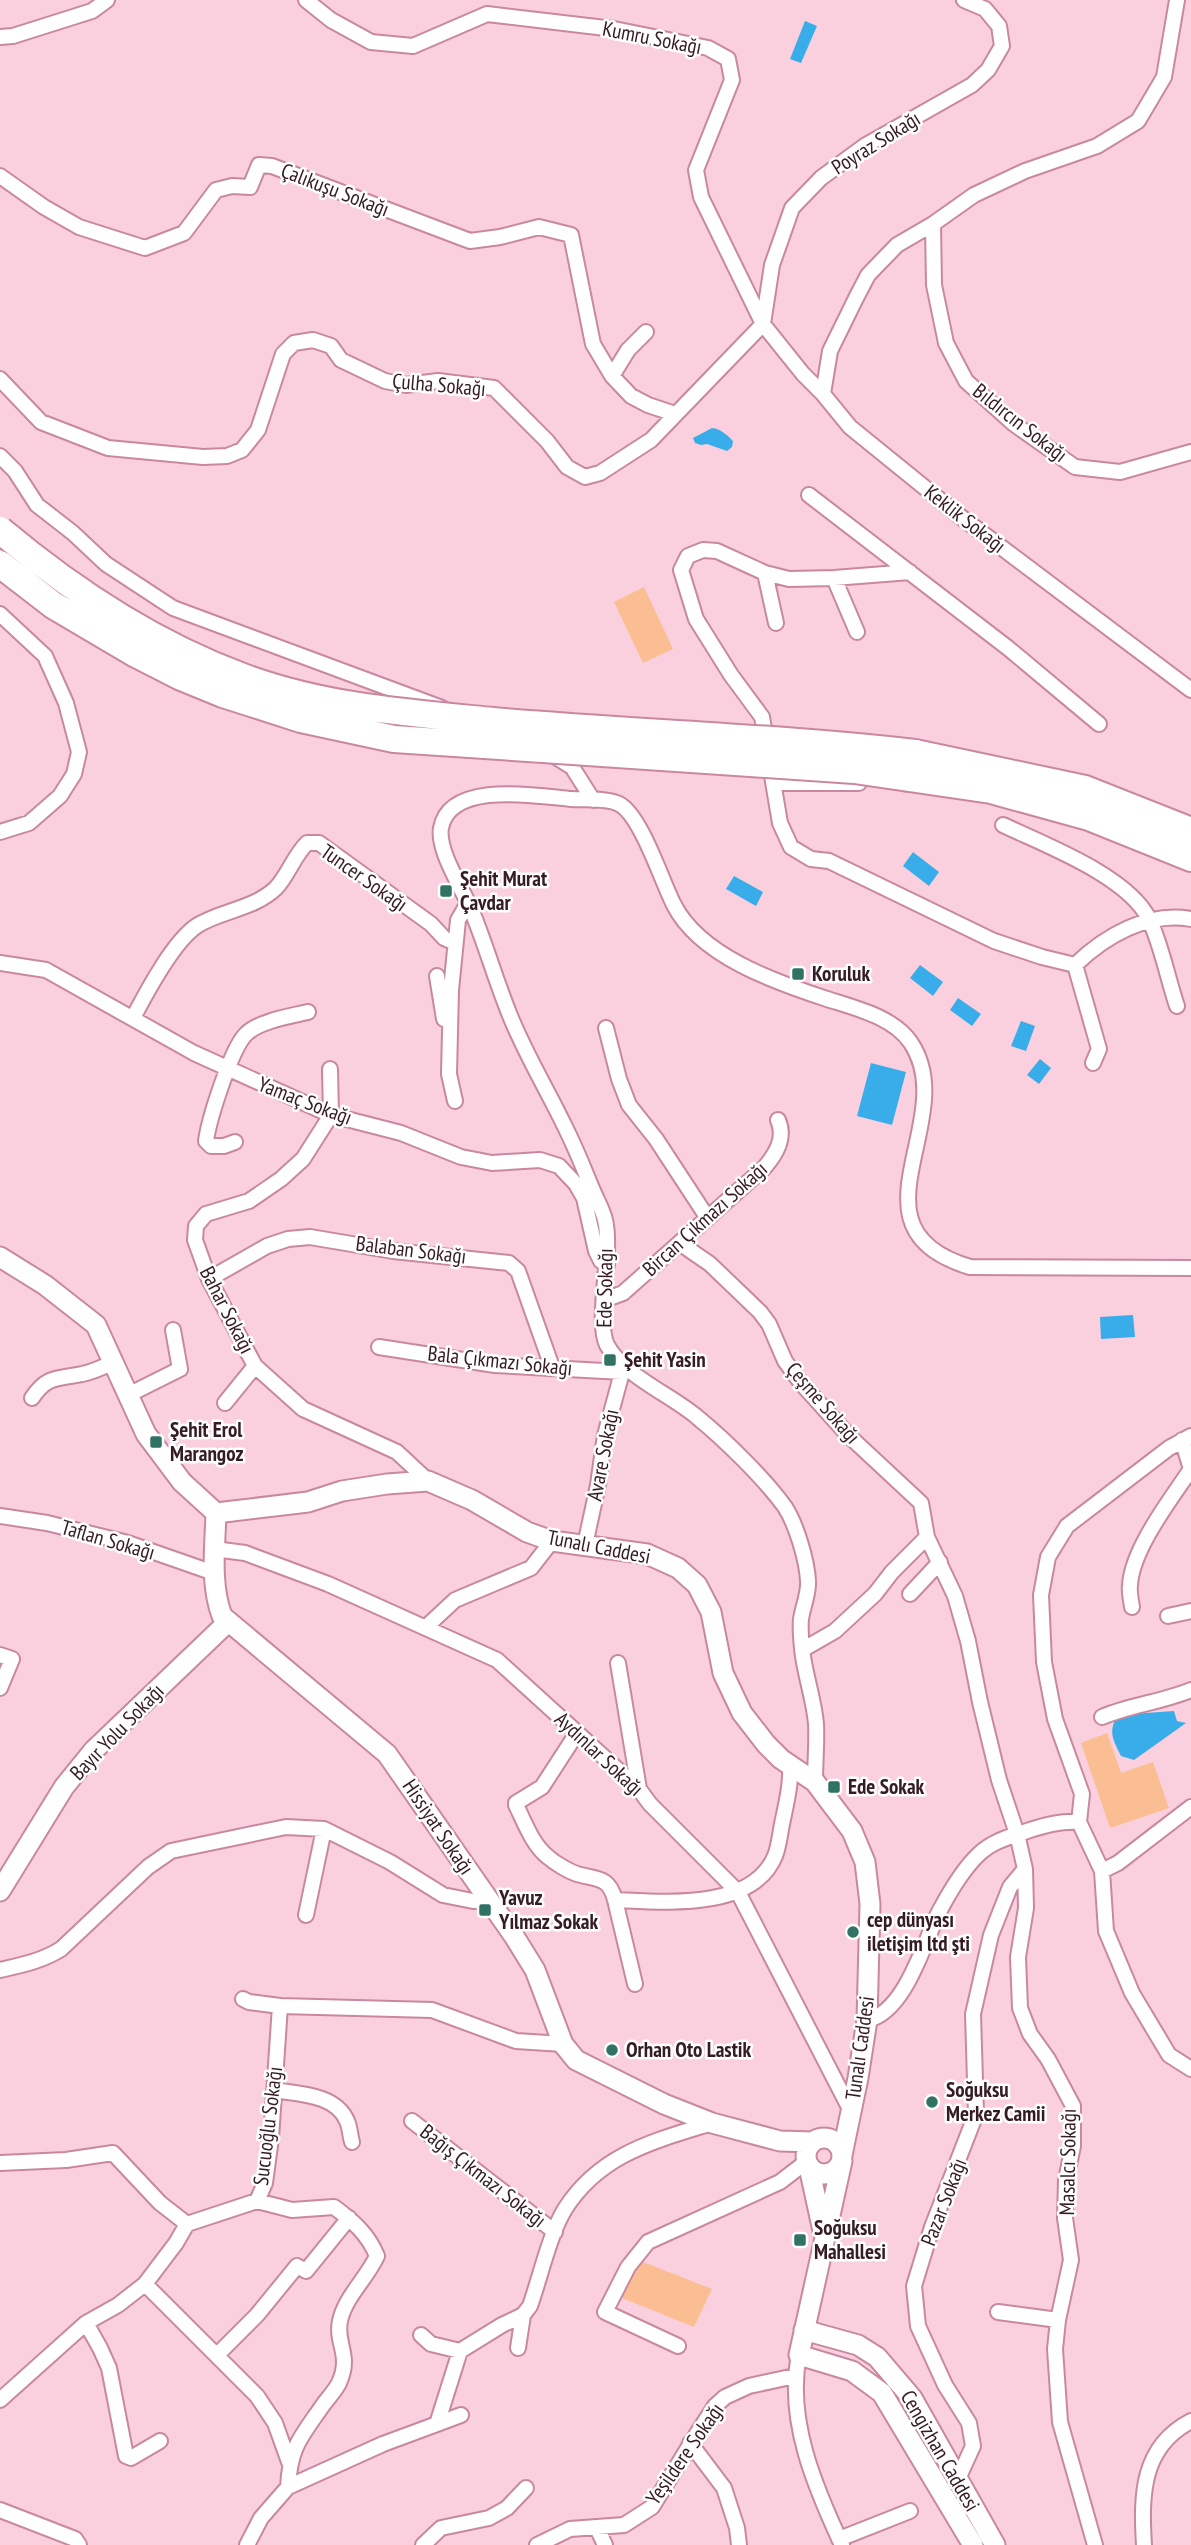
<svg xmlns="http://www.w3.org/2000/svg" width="1191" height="2545" viewBox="0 0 1191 2545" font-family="'PT Sans Narrow',sans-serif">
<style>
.green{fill:#fbbe92}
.water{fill:#38adea}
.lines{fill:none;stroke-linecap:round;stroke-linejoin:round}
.street-casing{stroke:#c9889f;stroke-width:18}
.secondary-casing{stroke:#c9889f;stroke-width:23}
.highway-casing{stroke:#c9889f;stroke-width:30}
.street{stroke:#fff;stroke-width:14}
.secondary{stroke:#fff;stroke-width:19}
.highway{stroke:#fff;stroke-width:26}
.highway-bridge-casing{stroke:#c9889f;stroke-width:30;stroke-linecap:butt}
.highway-bridge{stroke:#fff;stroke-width:26}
.poi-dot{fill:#307264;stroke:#fefefe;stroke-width:2.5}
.labels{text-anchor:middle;stroke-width:5;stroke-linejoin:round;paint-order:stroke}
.street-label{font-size:21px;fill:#341b24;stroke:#fefefe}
.poi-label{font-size:21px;font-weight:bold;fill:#341b24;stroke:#fefefe;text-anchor:start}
</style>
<rect width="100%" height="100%" fill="#fad0de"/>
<path class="green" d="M644,587L673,649L643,663L614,602Z
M1107,1733L1121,1773L1153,1762L1169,1808L1110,1828L1081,1743Z
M638,2260L712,2289L694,2327L622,2298Z"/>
<path class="water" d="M805,21L817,26L801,63L790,59Z
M712,428C721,429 727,435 733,441L732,447L727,451L707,444L701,445L695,443L693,438Z
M913,852L939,872L929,886L903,866Z
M734,876L763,892L756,906L726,889Z
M920,965L943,982L933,996L910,978Z
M958,998L981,1014L972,1026L950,1010Z
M1021,1021L1035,1026L1026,1051L1011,1046Z
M1040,1059L1051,1068L1039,1084L1027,1075Z
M871,1063L906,1072L892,1125L857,1116Z
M1133,1315L1135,1337L1101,1339L1100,1317Z
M1174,1711L1177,1721L1186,1723L1134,1760L1121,1756C1114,1742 1108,1733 1116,1718L1131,1714Z"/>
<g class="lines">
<g class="street-casing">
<path id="street" d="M306,0L331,20L371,42L413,46L487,14L614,29L708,48L728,59L732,80L696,170L701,197L763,324L803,374L823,394L850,427L961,517L1191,690
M0,37L13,36L92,11L107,0
M0,176L44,207L79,227L145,248L184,233L216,190L232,186L250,187L259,165L272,166L470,241L500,237L539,227L571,235L593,344L612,376L631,396L648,405L675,414
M933,224L934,285L946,343L966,381L1014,424L1075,467L1120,472L1191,452
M763,324L772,265L792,208L821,178L866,145L972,85L988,70L1002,46L999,26L985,9L964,0
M612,376L628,350L646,332
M0,379L41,422L108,448L203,457L227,456L242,450L258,430L283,354L294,343L313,340L331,346L341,360L385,381L406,385L438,381L494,388L547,441L567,467L585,477L600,473L651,440L763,324
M823,394L830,351L856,298L868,275L897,245L933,224L974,195L1025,171L1097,146L1138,121L1164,77L1177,0
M0,456L15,471L37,505L73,533L106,564L173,608L442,708
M809,495L1008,648L1099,724
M910,572L834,578L789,579L765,573L717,551L703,550L688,556L681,570L696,619L731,675L762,717L780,823L791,847L811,859L829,861L994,941L1042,957L1075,965
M765,573L776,623
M834,578L857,632
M0,614L45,656L66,703L79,752L74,774L60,796L29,823L0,832
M551,754L572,767L593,800
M774,783H859
M1003,825C1045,845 1128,876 1149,919C1161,943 1168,980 1177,1006
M0,963L46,970L194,1053L331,1115L401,1133L461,1157L492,1163L540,1160L559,1166L576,1184L584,1198L596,1251L601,1261L607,1265
M1075,965C1105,936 1148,911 1191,919
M1075,965L1099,1049L1093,1063
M437,976L444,1019
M133,1018C146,993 174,940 198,925C223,910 254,909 276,888C288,875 294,856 307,843H319L431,924L444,938L455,943
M606,1028L619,1079L629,1105L656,1139L707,1217
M330,1069L331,1115L303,1159L281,1179L249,1201L206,1214L196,1226L195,1240L209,1279L255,1366L303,1409L397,1452L428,1481
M455,1101L449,1074L451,990L458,920L468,903
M235,1142L224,1146H211L206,1141C209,1119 231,1049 246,1034C259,1021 291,1016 308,1012
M681,1244L710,1264L760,1312L769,1324L785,1361L801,1383L848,1435L921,1503L927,1537L955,1596L968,1641L980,1702L999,1780L1017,1834L1025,1869L1010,1887L991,1935L973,2014L976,2114L932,2227L914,2286L918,2326L945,2385L969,2423L973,2446L957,2481
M209,1279L267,1246L288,1239L310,1237L393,1251L509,1263L518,1271L552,1367
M604,1300L623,1293L764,1168C776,1154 786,1138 778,1120
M379,1347L495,1365L622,1372
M128,1395L180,1369L173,1330
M32,1398C47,1375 58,1379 82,1374C93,1372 104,1366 115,1362
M225,1403L255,1366
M1182,1440L1191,1469
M0,1516L47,1523L128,1543L214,1573
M585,1545L598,1485L605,1435L624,1365
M214,1549L245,1553L328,1584L497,1660L639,1789L650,1804L738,1892L851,2111
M910,1594L940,1562
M1132,1607C1131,1600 1129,1592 1130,1585C1132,1549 1171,1499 1191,1469
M1168,1616L1191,1611
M426,1627L455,1600L531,1568L552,1541
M802,1650L835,1631L875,1594L892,1572L927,1537
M0,1655L12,1659L0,1688
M618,1663L639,1789
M1102,1717C1130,1705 1162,1702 1191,1690
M577,1733L542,1787L516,1803V1805C525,1823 532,1844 548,1857C555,1863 568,1871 577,1874C597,1880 609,1876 615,1900C664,1902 752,1911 775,1856C779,1846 780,1834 782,1824C786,1804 791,1786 790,1766
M815,1782C815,1763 817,1743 816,1724C814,1698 804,1673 802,1648C801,1638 800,1628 801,1619C803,1606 809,1593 808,1581C807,1560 796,1524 785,1507C764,1478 725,1440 697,1417C671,1395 623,1375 607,1345C595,1321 613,1253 605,1220C603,1211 598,1202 594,1193C585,1172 577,1151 567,1131C549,1093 527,1057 511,1018C496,982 486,945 471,909C462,888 437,850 441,828C450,780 538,796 571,799C585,800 608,798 619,804C641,815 662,882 674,905C700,956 775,982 827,999C855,1008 894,1017 911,1043C962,1120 841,1229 970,1267L1191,1268
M1079,1822L1082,1794L1055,1719L1044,1662L1041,1595L1048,1557L1067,1526L1169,1448L1191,1436
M1025,1869L1026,1908L1018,1957L1020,2008L1030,2034L1048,2059L1073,2106V2146L1066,2180L1065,2218L1071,2260L1058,2320L1055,2349L1060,2422L1095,2545
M1102,1871L1118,1863L1191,1807
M615,1900L635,1984
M306,1915L324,1829
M0,1970C22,1965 42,1961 61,1949L148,1867L171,1851L286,1827L324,1829L390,1862L443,1895L473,1901H488
M243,1999L249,2002L280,2006
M867,2020C905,2013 924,1942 939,1912C949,1893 963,1869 979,1854C993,1841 1009,1837 1027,1831C1045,1825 1060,1821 1079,1822L1102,1871L1106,1931L1132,1993L1169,2055L1191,2069
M274,2090C298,2094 336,2094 347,2121C350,2127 350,2136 352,2142
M412,2121L555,2232
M0,2163L66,2160L113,2153L160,2203L187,2224
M257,2201L292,2210L334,2207C353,2221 368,2234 377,2256C367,2278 345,2297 340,2321C335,2343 352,2355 339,2383C335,2391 328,2398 323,2405C301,2437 290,2446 288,2487
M145,2284L257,2396L275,2423L289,2462
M998,2312L1058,2320
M86,2323L100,2348L109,2368L126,2456L131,2458L160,2441
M421,2335L431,2344L460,2351
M678,2346L605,2312L628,2267L648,2242L780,2182L806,2162
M518,2348L523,2315
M217,2355L257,2315L297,2266L306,2271L349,2218
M799,2355C786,2420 815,2487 842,2545
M0,2400L86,2323L118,2305L145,2284L176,2243L187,2224L257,2201L265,2183L271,2138L280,2006L432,2010L516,2041L563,2044
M437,2424L461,2415
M690,2443L724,2488L737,2528L739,2545
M0,2510L75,2539L79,2545
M597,2528L605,2545
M839,2539L910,2511
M247,2545L261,2518L288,2487L383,2444L437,2424L460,2351L502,2325L523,2315L530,2306C540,2278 550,2233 565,2209C600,2154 654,2141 712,2123
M423,2545L441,2528L489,2518L507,2508L526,2488
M537,2545L570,2529L624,2525L652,2507L698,2432L715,2406L725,2397L749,2386L795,2376
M1144,2545C1141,2496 1141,2447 1191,2421"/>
</g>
<g class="secondary-casing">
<path id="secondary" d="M0,1257L45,1285L96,1325L146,1434L182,1482L216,1513
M216,1513L308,1502L342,1491L387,1484L428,1481L472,1500L527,1532L552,1541L647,1554L678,1568L697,1585L711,1612L723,1673L742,1713L766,1744L781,1759L815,1782L852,1831L865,1862L870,1904L867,2020L858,2078L842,2155
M216,1513C215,1547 210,1584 222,1616L387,1754L514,1936L535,1970L563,2044L576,2060L664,2104L712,2123L780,2141L813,2142
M0,1891L64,1787L94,1750L228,1622
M806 2156a18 18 0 1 1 36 0a18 18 0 1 1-36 0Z
M842,2161L799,2355L852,2371L882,2393L973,2545
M809,2167L823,2231
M804,2330L858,2345L877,2357L912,2398L995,2545"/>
</g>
<g class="highway-casing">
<path id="highway" d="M915,753L1085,789L1191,831
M909,778L991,790L1089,817L1191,858"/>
</g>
<use href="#street" class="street"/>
<use href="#secondary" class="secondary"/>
<use href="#highway" class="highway"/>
<g class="highway-bridge-casing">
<path id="highway-bridge" d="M0,530C74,592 153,644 243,677C323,707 409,713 493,721C633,733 775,737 915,753
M0,564L53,605L136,654L179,676L223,694L301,719L394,739L854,770L909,778"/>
</g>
<use href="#highway-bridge" class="highway-bridge"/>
</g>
<g class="poi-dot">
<rect x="439" y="884" width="14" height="14" rx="3.5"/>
<rect x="791" y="967" width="14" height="14" rx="3.5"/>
<rect x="603" y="1353" width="14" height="14" rx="3.5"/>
<rect x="149" y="1435" width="14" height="14" rx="3.5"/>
<rect x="827" y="1780" width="14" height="14" rx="3.5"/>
<rect x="478" y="1903" width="14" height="14" rx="3.5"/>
<circle cx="853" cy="1932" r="7"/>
<circle cx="612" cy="2050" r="7"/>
<circle cx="932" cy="2102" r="7"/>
<rect x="793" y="2233" width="14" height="14" rx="3.5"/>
</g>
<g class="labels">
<g class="street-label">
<text transform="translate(652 38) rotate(11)" y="7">Kumru Sokağı</text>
<text transform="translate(876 143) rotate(-32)" y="7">Poyraz Sokağı</text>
<text transform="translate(335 190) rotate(21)" y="7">Çalıkuşu Sokağı</text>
<text transform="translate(439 385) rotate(5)" y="7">Çulha Sokağı</text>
<text transform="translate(1020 423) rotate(38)" y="7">Bıldırcın Sokağı</text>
<text transform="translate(965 519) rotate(38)" y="7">Keklik Sokağı</text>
<text transform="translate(364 878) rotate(35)" y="7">Tuncer Sokağı</text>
<text transform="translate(305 1101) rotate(21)" y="7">Yamaç Sokağı</text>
<text transform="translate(705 1219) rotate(-42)" y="7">Bircan Çıkmazı Sokağı</text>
<text transform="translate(411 1250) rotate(7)" y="7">Balaban Sokağı</text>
<text transform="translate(605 1288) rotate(-89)" y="7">Ede Sokağı</text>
<text transform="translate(227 1310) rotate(63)" y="7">Bahar Sokağı</text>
<text transform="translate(500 1361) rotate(6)" y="7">Bala Çıkmazı Sokağı</text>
<text transform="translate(823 1403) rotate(49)" y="7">Çeşme Sokağı</text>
<text transform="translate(603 1455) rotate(-79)" y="7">Avare Sokağı</text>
<text transform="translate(108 1540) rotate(16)" y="7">Taflan Sokağı</text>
<text transform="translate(599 1547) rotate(11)" y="7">Tunalı Caddesi</text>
<text transform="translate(117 1732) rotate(-46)" y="7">Bayır Yolu Sokağı</text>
<text transform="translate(599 1754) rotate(43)" y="7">Aydınlar Sokağı</text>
<text transform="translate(438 1827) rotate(56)" y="7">Hissiyat Sokağı</text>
<text transform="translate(860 2048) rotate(-82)" y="7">Tunalı Caddesi</text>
<text transform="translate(268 2126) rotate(-83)" y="7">Sucuoğlu Sokağı</text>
<text transform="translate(1068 2162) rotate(-89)" y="7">Masalcı Sokağı</text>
<text transform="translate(483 2176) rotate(38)" y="7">Bağış Çıkmazı Sokağı</text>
<text transform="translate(944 2202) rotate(-69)" y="7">Pazar Sokağı</text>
<text transform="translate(940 2451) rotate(60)" y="7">Cengizhan Caddesi</text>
<text transform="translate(685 2454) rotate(-55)" y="7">Yeşildere Sokağı</text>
</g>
<g class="poi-label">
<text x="460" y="886">Şehit Murat<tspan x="460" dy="24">Çavdar</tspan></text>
<text x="812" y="981">Koruluk</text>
<text x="624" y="1367">Şehit Yasin</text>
<text x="170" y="1437">Şehit Erol<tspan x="170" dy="24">Marangoz</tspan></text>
<text x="848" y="1794">Ede Sokak</text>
<text x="499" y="1905">Yavuz<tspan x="499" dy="24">Yılmaz Sokak</tspan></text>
<text x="867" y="1927">cep dünyası<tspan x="867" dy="24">iletişim ltd şti</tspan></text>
<text x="626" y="2057">Orhan Oto Lastik</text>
<text x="946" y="2097">Soğuksu<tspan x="946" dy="24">Merkez Camii</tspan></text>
<text x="814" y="2235">Soğuksu<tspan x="814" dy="24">Mahallesi</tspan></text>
</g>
</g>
</svg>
